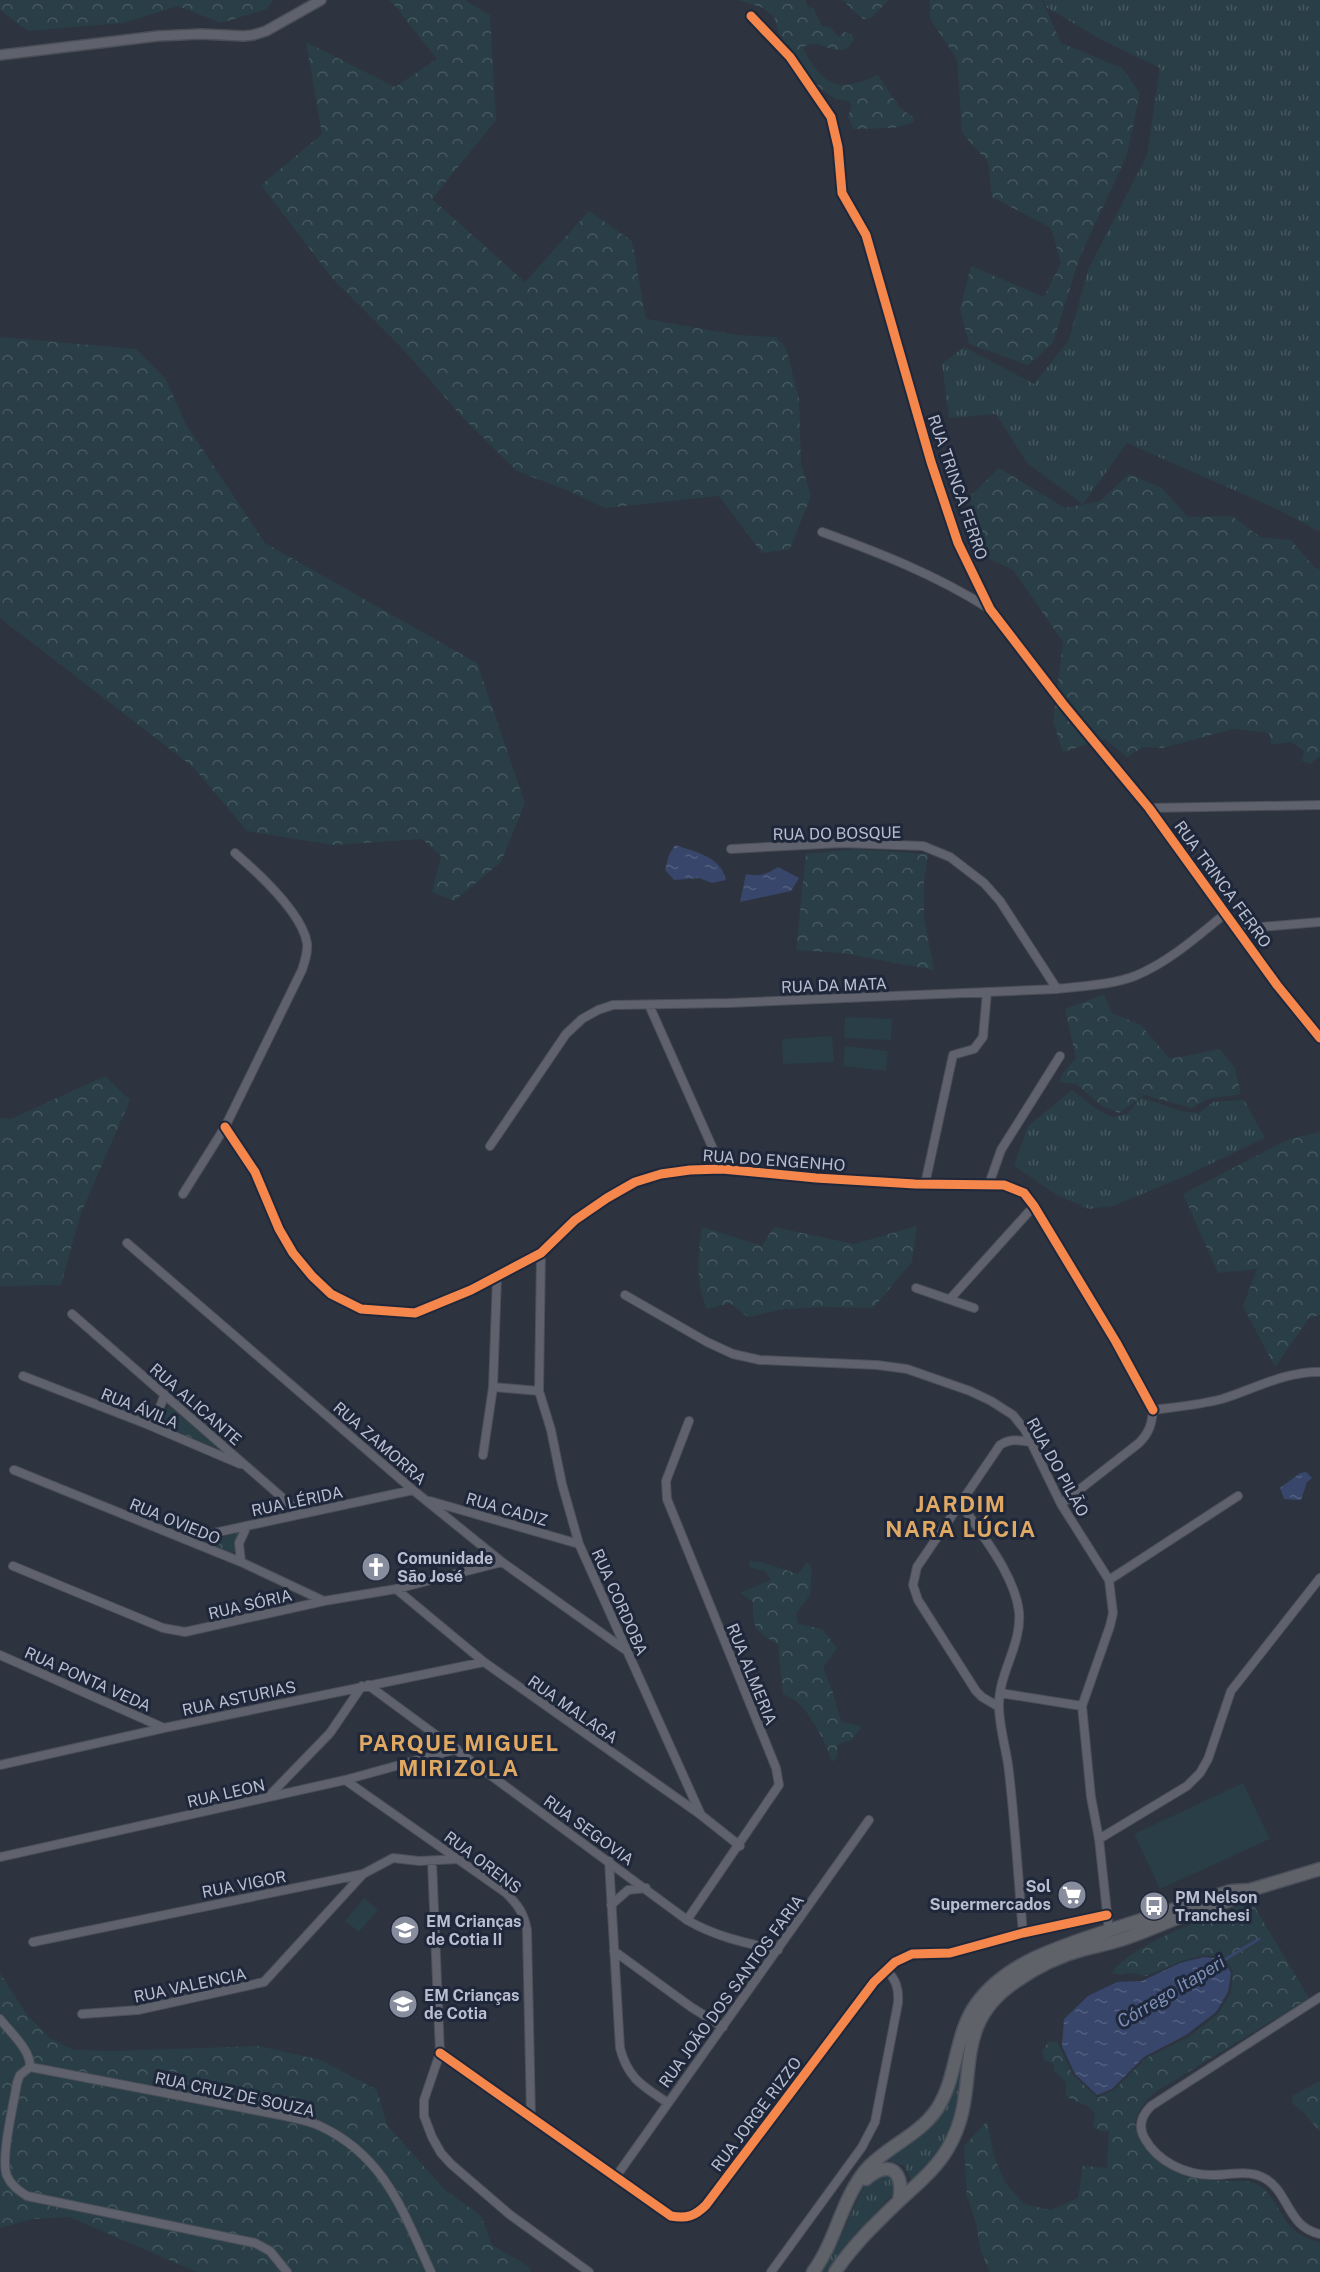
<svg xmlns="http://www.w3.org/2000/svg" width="1320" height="2272" viewBox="0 0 1320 2272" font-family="'Public Sans',sans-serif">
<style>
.grass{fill:url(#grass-tufts)}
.forest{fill:url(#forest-crowns)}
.pitch{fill:#293e46}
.water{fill:url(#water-ripples)}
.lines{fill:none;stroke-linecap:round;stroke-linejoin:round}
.stream{stroke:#37466a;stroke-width:3}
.minor-casing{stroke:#4a4e57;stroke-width:10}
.tertiary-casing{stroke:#4a4e57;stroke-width:12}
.trunk-casing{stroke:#4a4f5a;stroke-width:15}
.minor{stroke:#5f626c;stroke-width:8}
.tertiary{stroke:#5f626c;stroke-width:9}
.trunk{stroke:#60626a;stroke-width:12}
.cycleway-casing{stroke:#1f273b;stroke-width:13}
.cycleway{stroke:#f5874c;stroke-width:9}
.labels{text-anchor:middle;stroke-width:6;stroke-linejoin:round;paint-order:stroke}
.street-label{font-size:16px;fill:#b9becf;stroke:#1f273b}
.poi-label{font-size:16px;font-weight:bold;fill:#b9becf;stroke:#1f273b;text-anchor:start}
.water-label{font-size:18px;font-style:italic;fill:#7d8fb8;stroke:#1f273b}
.district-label{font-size:22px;font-weight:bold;letter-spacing:1.5px;fill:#dfa863;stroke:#1f273b}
</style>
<defs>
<pattern id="grass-tufts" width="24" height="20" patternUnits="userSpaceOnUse" patternTransform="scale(1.5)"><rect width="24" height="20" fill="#293e46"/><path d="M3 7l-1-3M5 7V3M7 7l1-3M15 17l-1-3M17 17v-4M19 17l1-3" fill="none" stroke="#465860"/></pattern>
<pattern id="forest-crowns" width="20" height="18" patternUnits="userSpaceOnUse" patternTransform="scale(1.5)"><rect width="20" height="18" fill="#293e46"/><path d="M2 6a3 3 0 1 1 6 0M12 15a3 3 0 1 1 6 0" fill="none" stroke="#465860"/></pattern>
<pattern id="water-ripples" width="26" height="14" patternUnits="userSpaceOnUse" patternTransform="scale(1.5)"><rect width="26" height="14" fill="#37466a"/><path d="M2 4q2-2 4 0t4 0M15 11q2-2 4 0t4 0" fill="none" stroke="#525f7e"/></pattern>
</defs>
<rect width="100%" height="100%" fill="#2d333f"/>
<path class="grass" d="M1043,0H1320V532L1277,509L1127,443L1083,504L1027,463L996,414L949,418L942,364L964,347L1034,384L1069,340L1088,270L1147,155L1160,68L1102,40L1046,7Z
M1072,1090L1095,1108L1112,1117L1127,1114L1141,1097L1180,1111L1199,1113L1213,1102L1244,1100L1265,1138L1183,1177L1113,1206L1089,1209L1057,1195L1014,1166L1028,1126Z
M959,2071C962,2079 960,2089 959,2098C954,2136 937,2155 912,2181L904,2166L886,2159C906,2145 932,2132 944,2110C951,2098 954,2084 959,2071Z
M887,2174L894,2179V2193L848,2242L827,2272H820L840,2238L862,2190L869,2181L879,2175Z"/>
<path class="forest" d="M0,0H273L267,9L221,23L178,6L123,23L28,31L0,10Z
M390,0H465L490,15L496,120L432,199L525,282L589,211L632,241L646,319L737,335L776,337L786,348L799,399L801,464L811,496L790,549L762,553L719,496L605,508L571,492L517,471L462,417L402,348L332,278L261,185L322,134L306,42L395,87L437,59Z
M739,0H806L807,6L814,9L822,26L830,27L838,37L845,32L851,34L854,39C840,66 818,33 803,48C823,87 839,93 878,75L899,107L913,117L914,122L894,128L853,129L848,116L852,106L849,101L835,99L817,86L779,34L774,17L763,8Z
M842,0H888V1L871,18L863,19Z
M930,0H1042L1061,43L1122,68L1140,93L1127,155L1079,259L1053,343L1028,365L969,344L960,309L971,266L1044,297L1061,263L1051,228L992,197L988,162L962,133L957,59L930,19Z
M0,337L136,349L165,378L187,426L265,543L477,663L525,803L501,862L454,901L432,892L441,856L422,839L333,845L247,831L193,767L0,618Z
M999,468L1065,508L1100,501L1129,474L1162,488L1188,517L1232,516L1260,537L1291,540L1315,568L1320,569V756L1310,764L1302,761L1304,751L1291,742L1271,745L1269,733L1234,729L1162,748L1143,747L1127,757L1105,739L1063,752L1053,722L1063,642L1013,570L990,559L968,498Z
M855,849L928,854L924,881V918L934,970L842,953L796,950L806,854Z
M1104,994L1112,1013L1141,1025L1170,1059L1220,1049L1235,1068L1241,1094L1208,1099L1192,1108L1144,1095L1119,1113L1102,1106L1076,1084L1059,1082L1063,1073L1076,1058L1065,1009Z
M105,1076L130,1100L81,1213L61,1285L0,1286V1118L11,1119Z
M1320,1132V1315L1309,1318L1275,1367L1243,1306L1257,1269L1218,1273L1183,1194L1289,1139Z
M917,1226L912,1262L873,1308L826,1307L784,1309L748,1317L730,1303L707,1309C695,1282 698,1255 702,1227L762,1246L774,1227L854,1244Z
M169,1406L221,1450L158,1424Z
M237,1533L235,1553L202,1543Z
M749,1561L761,1562L798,1574L807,1562L812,1568L810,1595L796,1613L798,1624L822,1629L837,1648L823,1668L833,1693L841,1722L862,1726L853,1739L837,1745V1757L832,1762C828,1746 809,1711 796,1701C792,1698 787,1696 783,1694L778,1644C755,1631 752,1628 753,1602L740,1593L771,1580L765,1571L749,1567Z
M1251,1901L1309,1998L1154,2093C1140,2107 1129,2120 1140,2140C1159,2174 1196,2181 1231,2181C1239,2181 1247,2180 1254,2183C1271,2189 1278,2211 1289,2225C1296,2234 1309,2239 1320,2243V2272H990L981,2252L976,2223L967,2196L964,2146L987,2121L994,2156L1005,2182L1024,2204L1051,2210L1078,2198L1083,2166L1107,2168L1109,2131H1100L1093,2126L1095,2113L1089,2107L1069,2098L1066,2094V2082L1054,2071V2064L1044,2060L1042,2052L1048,2042L1057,2041L1073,2075L1097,2097L1114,2090L1146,2058L1187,2038L1218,2014L1231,1992L1233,1972L1225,1957L1204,1955L1179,1962L1146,1976L1131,1973L1120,1975L1112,1973C1131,1943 1216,1915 1251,1901Z
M0,1973L27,2015L51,2039L74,2050L118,2051L259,2046L321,2060L377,2090L387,2125L444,2189L481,2216L492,2245L528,2266L531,2272H197L69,2217L32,2219L0,2228Z
M1320,2081V2132L1304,2113L1293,2104L1292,2096Z"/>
<path class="pitch" d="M845,1017L892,1019L891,1040L844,1038Z
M832,1036L834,1062L783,1064L782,1039Z
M845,1046L888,1051L886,1071L843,1066Z
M1243,1783L1270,1839L1160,1889L1134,1834Z
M364,1898L378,1910L359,1932L345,1921Z"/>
<path class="water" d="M675,845C695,852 721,856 726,880L712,883L699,878L674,880L665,870L669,855Z
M778,867L799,878L791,891L740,902L746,874C759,877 767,874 778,867Z
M1306,1472L1312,1478L1307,1482L1301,1500L1284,1499L1280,1488L1300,1473Z
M1204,1957L1223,1959L1231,1973L1228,1992L1216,2012L1186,2035L1144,2057L1112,2089L1097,2095L1075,2074L1062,2046L1064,2019L1088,1996L1117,1982L1142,1981L1180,1963Z"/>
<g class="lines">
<path class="stream" d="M1221,1962L1259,1939"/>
<g class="minor-casing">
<path id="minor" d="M751,16L790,57L831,117L838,147L842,193L866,235L931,462L958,543L990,609L1063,704L1149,808L1277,985L1320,1038
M822,532C880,553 936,575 988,608
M1149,808L1320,805
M731,849L842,843L923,846L950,857L984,883L1000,901L1057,989
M1238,929L1320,922
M649,1005L722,1169
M225,1127L255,1172L279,1229L293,1253L312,1276L331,1294L361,1309L415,1313L471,1290L541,1253L575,1220L607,1198L635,1182L661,1174L690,1170L722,1169L816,1178L915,1184L1004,1185L1024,1193L1034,1206L1116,1342L1153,1410
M490,1146L566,1034L582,1019L598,1010L613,1005L729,1003L1057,989C1083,986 1111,985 1135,976C1169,962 1198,936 1226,913
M925,1184L953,1055L974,1049L983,1037L987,992
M989,1184L1001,1150L1060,1056
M183,1194L225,1127L302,970C305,961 308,952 307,943C302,913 257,872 235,853
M127,1243L413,1490L502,1562L627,1651
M541,1253L539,1391L551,1430L562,1484L579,1544L701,1815
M916,1288L974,1308
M625,1295L707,1342L733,1354L760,1360L877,1365L907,1369L970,1391L991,1401L1013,1415L1025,1430L1061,1504L1109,1580L1113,1613L1110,1626L1082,1706L1091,1797L1099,1839L1109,1931
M950,1299L1034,1206
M72,1314L301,1514
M23,1376L144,1423L240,1464
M493,1387L539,1391
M1153,1410C1176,1407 1199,1405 1222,1399C1254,1389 1286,1371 1320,1372
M144,1423C156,1416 162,1407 164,1394
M483,1455L493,1387L497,1277
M14,1470L241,1562L324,1601
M430,1501L579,1544
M961,1504C981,1534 1015,1575 1019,1612C1022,1645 998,1674 999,1706C999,1725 1005,1745 1008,1764C1015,1820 1018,1877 1023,1933
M1061,1504L1139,1443C1149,1433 1152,1424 1153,1410
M186,1539L413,1490
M241,1562L239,1543L247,1526
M13,1566L163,1628L185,1632L324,1601L396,1589L502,1562
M1109,1580L1238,1496
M396,1589L484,1662L701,1815L740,1846
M0,1655L164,1728
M368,1685L687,1920C716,1937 746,1943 778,1950
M1000,1693L1082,1706
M999,1707L982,1697L976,1691L918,1600L913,1585L917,1567L1000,1445C1010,1438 1019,1440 1031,1442
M0,1765L164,1728L484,1662
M345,1780L506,1893C518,1905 524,1913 527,1930L531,2116
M268,1797L330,1733L362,1686
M1099,1839L1187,1786L1200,1773L1208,1759L1231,1691L1320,1578
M0,1857L345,1780L457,1749
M432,1861L440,2053L424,2100V2116L432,2137L441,2153L451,2164L509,2214L589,2272
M609,1861L620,2048C628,2079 643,2086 668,2103
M611,1905L628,1890L646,1888
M687,1920L779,1785L776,1768L667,1499L666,1481L689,1421
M33,1942L363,1874L393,1858L419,1861L459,1859
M614,1951L691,2007L723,2027
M1320,1997L1151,2106C1142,2115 1137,2126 1145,2139C1158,2162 1186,2175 1212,2175C1228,2175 1247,2170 1262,2177C1289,2189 1286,2227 1320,2234
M82,2014L138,2010L264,1982L363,1874
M0,2019C10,2032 31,2050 30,2067L20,2075L17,2083C14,2103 0,2159 7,2176C11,2185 18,2190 27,2196L255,2243L270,2251L287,2272
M440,2053L671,2216C687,2219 695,2216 706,2205L874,1982L895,1962L912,1954L950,1953L1023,1933L1107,1915
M30,2067L285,2116C297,2119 310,2121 320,2126C385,2156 403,2212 431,2272
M615,2178L869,1820
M771,2272L862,2147L875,2122L898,2003C899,1988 896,1980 886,1969"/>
</g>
<g class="tertiary-casing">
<path id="tertiary" d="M0,55L158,36L201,34L244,36L253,35L266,31L321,0"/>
</g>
<g class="trunk-casing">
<path id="trunk" d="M866,2179C891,2157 905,2174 899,2201
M813,2272C836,2241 841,2201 865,2171C885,2147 919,2136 937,2109C958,2077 954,2034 977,2003C1008,1961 1063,1946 1110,1930C1151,1917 1191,1904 1231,1891L1250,1890L1320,1869
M835,2272C853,2245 876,2223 899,2201C916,2185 936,2169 948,2148C984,2088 946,2029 1015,1982C1035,1968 1061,1955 1085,1949C1096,1946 1108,1944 1120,1940C1143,1933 1165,1922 1188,1914C1208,1907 1228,1903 1247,1892"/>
</g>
<use href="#minor" class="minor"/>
<use href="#tertiary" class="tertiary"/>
<use href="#trunk" class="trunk"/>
<g class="cycleway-casing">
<path id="cycleway" d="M751,16L790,57L831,117L838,147L842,193L866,235L931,462L958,543L990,609L1063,704L1149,808L1277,985L1320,1038
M225,1127L255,1172L279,1229L293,1253L312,1276L331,1294L361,1309L415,1313L471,1290L541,1253L575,1220L607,1198L635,1182L661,1174L690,1170L722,1169L816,1178L915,1184L1004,1185L1024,1193L1034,1206L1116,1342L1153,1410
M440,2053L671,2216C687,2219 695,2216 706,2205L874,1982L895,1962L912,1954L950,1953L1023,1933L1107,1915"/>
</g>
<use href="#cycleway" class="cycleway"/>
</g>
<defs>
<g id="church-disc" transform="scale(1.5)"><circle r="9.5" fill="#888d9d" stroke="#1f273b"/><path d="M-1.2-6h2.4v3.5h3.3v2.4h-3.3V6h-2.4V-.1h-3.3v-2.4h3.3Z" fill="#fff"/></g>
<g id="supermarket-disc" transform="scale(1.5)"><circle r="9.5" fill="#888d9d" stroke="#1f273b"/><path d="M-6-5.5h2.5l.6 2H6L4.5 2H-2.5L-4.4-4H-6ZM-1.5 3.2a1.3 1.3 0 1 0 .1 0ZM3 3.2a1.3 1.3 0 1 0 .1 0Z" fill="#fff"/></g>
<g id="bus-disc" transform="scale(1.5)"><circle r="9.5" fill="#888d9d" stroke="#1f273b"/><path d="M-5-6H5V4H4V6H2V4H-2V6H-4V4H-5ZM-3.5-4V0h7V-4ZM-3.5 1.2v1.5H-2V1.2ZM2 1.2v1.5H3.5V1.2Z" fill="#fff"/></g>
<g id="school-disc" transform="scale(1.5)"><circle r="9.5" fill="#888d9d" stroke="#1f273b"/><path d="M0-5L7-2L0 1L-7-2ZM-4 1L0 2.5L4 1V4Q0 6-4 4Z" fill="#fff"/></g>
</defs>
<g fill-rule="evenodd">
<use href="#church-disc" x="376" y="1567"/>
<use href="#supermarket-disc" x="1072" y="1895"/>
<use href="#bus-disc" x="1154" y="1906"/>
<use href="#school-disc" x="405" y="1930"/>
<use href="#school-disc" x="403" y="2004"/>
</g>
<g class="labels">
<g class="street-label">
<text transform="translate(958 487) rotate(71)" y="6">RUA TRINCA FERRO</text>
<text transform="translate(837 833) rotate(-1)" y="6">RUA DO BOSQUE</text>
<text transform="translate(1223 884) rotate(54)" y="6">RUA TRINCA FERRO</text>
<text transform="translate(834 985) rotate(-2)" y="6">RUA DA MATA</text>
<text transform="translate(774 1160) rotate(4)" y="6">RUA DO ENGENHO</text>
<text transform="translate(196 1404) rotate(41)" y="6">RUA ALICANTE</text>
<text transform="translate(140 1408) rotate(22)" y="6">RUA ÁVILA</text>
<text transform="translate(380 1443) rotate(41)" y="6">RUA ZAMORRA</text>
<text transform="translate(1058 1467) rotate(61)" y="6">RUA DO PILÃO</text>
<text transform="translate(297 1501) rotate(-12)" y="6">RUA LÉRIDA</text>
<text transform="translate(507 1509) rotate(16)" y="6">RUA CADIZ</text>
<text transform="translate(175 1521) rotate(22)" y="6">RUA OVIEDO</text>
<text transform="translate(620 1602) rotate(66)" y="6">RUA CORDOBA</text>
<text transform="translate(250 1604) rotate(-13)" y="6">RUA SÓRIA</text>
<text transform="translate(752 1674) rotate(68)" y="6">RUA ALMERIA</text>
<text transform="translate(88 1679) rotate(24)" y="6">RUA PONTA VEDA</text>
<text transform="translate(239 1698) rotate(-12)" y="6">RUA ASTURIAS</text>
<text transform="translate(573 1709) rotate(35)" y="6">RUA MALAGA</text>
<text transform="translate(226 1793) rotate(-13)" y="6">RUA LEON</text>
<text transform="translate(589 1830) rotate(36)" y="6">RUA SEGOVIA</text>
<text transform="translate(483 1862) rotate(37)" y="6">RUA ORENS</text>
<text transform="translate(244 1884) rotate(-11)" y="6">RUA VIGOR</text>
<text transform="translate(190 1985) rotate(-12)" y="6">RUA VALENCIA</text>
<text transform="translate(731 1991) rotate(-54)" y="6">RUA JOÃO DOS SANTOS FARIA</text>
<text transform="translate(235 2094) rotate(12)" y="6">RUA CRUZ DE SOUZA</text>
<text transform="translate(756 2114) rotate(-53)" y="6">RUA JORGE RIZZO</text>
</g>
<g class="poi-label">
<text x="397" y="1564">Comunidade<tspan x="397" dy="18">São José</tspan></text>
<text x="1051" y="1892" text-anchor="end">Sol<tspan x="1051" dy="18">Supermercados</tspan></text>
<text x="1175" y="1903">PM Nelson<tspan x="1175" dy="18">Tranchesi</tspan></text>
<text x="426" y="1927">EM Crianças<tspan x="426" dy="18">de Cotia II</tspan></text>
<text x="424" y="2001">EM Crianças<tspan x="424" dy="18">de Cotia</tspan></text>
</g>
<g class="water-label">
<text transform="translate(1171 1992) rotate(-31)" y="6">Córrego Itaperi</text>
</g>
<g class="district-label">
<text x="961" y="1512">JARDIM<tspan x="961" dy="25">NARA LÚCIA</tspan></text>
<text x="459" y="1751">PARQUE MIGUEL<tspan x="459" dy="25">MIRIZOLA</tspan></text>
</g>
</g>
</svg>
